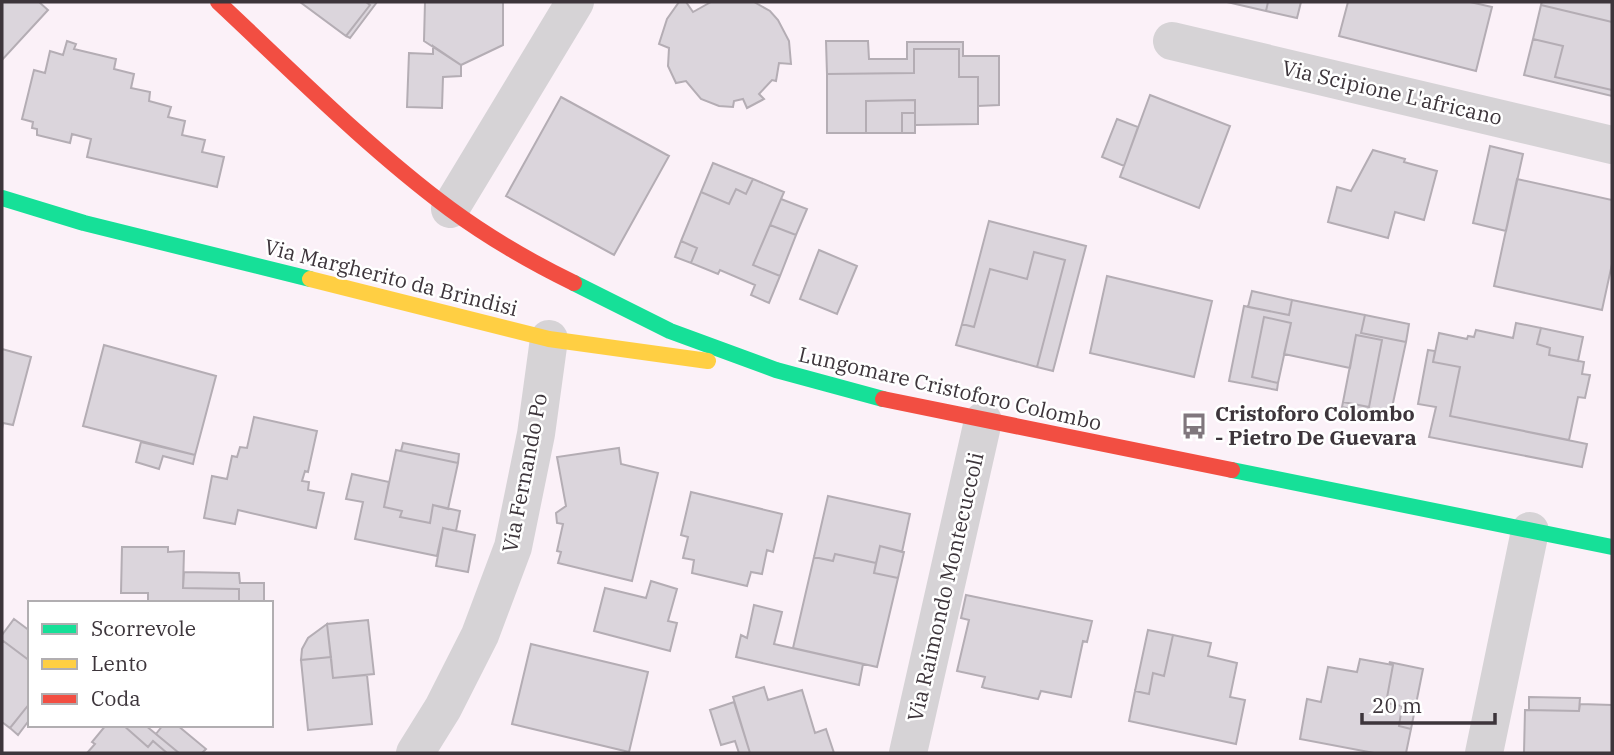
<svg xmlns="http://www.w3.org/2000/svg" width="1614" height="755" viewBox="0 0 1614 755" font-family="'IBM Plex Serif',serif">
<style>
.building{fill:#dbd5dc;stroke:#b4adb4;stroke-width:2}
.lines{fill:none;stroke-linecap:round;stroke-linejoin:round}
.street{stroke:#d6d3d6;stroke-width:38}
.fast{stroke:#16e098;stroke-width:16}
.slow{stroke:#ffcf43;stroke-width:16}
.jam{stroke:#f24e42;stroke-width:16}
.labels{text-anchor:middle;stroke-width:5;stroke-linejoin:round;paint-order:stroke}
.street-label{font-size:21px;fill:#3d353b;stroke:#fff}
.poi-label{font-size:21px;font-weight:bold;fill:#3d353b;stroke:#fff;text-anchor:start}
</style>
<rect width="100%" height="100%" fill="#fbf1f8"/>
<path class="building" d="M2,2H39L48,10L2,60Z
M300,2H366L370,5L346,36Z
M366,2H377L350,38L346,36L370,5Z
M425,2H503V45L461,65L424,41Z
M679,2H686L693,12L711,2H754L770,11L778,20L789,41L791,64L779,63L776,81L772,80L759,94L764,99L747,108L743,99L734,101L733,107L719,106L701,99L686,81L676,83L668,66L669,48L659,44L667,19Z
M1227,2H1268L1266,11Z
M1268,2H1301L1297,18L1266,11Z
M1348,2H1470L1492,7L1476,71L1339,36Z
M1542,2H1612V22L1541,5Z
M1541,5L1612,22V90L1555,77L1563,46L1533,39Z
M1533,39L1563,46L1555,77L1612,90V96L1524,75Z
M67,41L76,44L74,49L116,59L114,69L134,74L131,88L150,92L149,101L171,107L168,117L185,121L182,135L205,140L202,152L224,157L217,187L87,157L91,139L72,134L70,143L37,135V129L32,128L33,122L22,119L34,70L45,73L50,51L63,55Z
M826,41H868L869,59H907V42H963V56H999V105L978,106V77H959V49H914V73L827,74Z
M433,46L461,65V76L443,77L442,108L407,107L409,53L433,54Z
M914,49H959V77H978V124L915,125V100L866,101V133H827V74L914,73Z
M1150,95L1230,126L1199,208L1120,177Z
M561,97L669,156L614,255L506,196Z
M915,100V113H902V133H866V101Z
M902,113H915V133H902Z
M1117,119L1138,127L1124,166L1102,157Z
M1490,146L1523,154L1506,231L1473,223Z
M1373,150L1405,159L1404,162L1437,171L1424,220L1395,212L1388,238L1328,222L1337,187L1351,191Z
M713,163L753,179L746,194L736,189L729,204L701,192Z
M753,179L784,192L753,265L780,276L769,303L751,295L755,285L720,270L718,274L691,263L697,248L681,241L701,192L729,204L736,189L746,194Z
M1517,179L1612,200V264L1602,310L1494,286Z
M781,199L807,209L796,235L770,225Z
M989,221L1086,246L1053,371L1037,367L1065,260L1034,252L1027,279L990,269L974,327L962,324Z
M770,225L796,235L780,276L753,265Z
M681,241L697,248L691,263L675,257Z
M819,250L857,266L837,314L800,299Z
M1034,252L1065,260L1037,367L956,345L962,324L974,327L990,269L1027,279Z
M1107,276L1212,301L1194,377L1090,353Z
M1252,291L1292,300L1289,315L1248,307Z
M1292,300L1365,315L1361,333L1406,342L1390,417L1342,407L1343,402L1369,407L1382,340L1356,335L1350,368L1284,354L1291,323L1264,317L1252,377L1278,383L1277,390L1229,381L1244,306L1289,315Z
M1365,315L1409,324L1406,342L1361,333Z
M1264,317L1291,323L1278,383L1252,377Z
M1516,323L1541,328L1537,344L1550,348L1549,355L1584,362L1582,374L1590,375L1585,398L1578,397L1569,440L1450,416L1460,367L1433,362L1439,333L1467,339L1468,336L1474,337L1476,330L1513,338Z
M1541,328L1583,337L1578,361L1549,355L1550,348L1537,344Z
M1356,335L1382,340L1369,407L1343,402Z
M104,345L216,376L195,455L83,426Z
M2,349L31,357L13,425L3,423L2,429Z
M1428,350L1435,351L1433,362L1460,367L1450,416L1587,444L1582,467L1429,437L1436,407L1418,404Z
M254,417L317,431L308,472L305,471L302,481L309,482L308,490L324,493L316,528L238,510L235,524L204,518L212,476L227,479L232,456L237,457L240,447L247,448Z
M141,442L195,455L193,464L163,456L159,469L136,462Z
M403,443L459,454L458,463L401,451Z
M619,448L621,464L658,473L632,581L558,563L561,552L557,551L563,524L557,523L556,513L566,506L557,457Z
M396,450L458,463L448,509L433,505L430,523L400,517L402,511L384,507Z
M352,474L389,482L384,507L402,511L400,517L430,523L433,505L460,511L456,531L443,528L437,556L355,539L363,502L346,499Z
M691,492L782,514L773,552L767,550L762,574L751,572L747,586L692,573L694,560L683,558L688,537L681,535Z
M828,496L910,514L902,552L880,546L876,563L835,554L833,561L814,557Z
M443,528L475,535L468,572L436,566Z
M880,546L904,552L898,578L874,573Z
M122,547H168V552L184,551L183,588L239,589V603H148V593H121Z
M835,554L876,563L874,573L898,578L877,667L793,648L814,557L833,561Z
M184,572L239,573L240,583H264V603H239V589L183,588Z
M651,581L677,589L668,621L677,623L670,651L594,631L605,588L646,598Z
M966,595L1092,621L1087,642L1083,641L1071,697L1041,691L1038,699L985,688L982,687L985,677L957,671L969,620L961,618Z
M754,605L782,612L774,644L863,664L859,685L736,657L741,635L747,638Z
M14,619L30,631V661L2,640V635Z
M368,620L374,674L333,678L327,624Z
M327,624L331,657L301,660L302,649L308,638Z
M1148,630L1173,635L1164,676L1153,673L1149,694L1135,691Z
M1173,635L1211,643L1208,656L1237,663L1230,697L1245,700L1236,744L1129,721L1135,691L1149,694L1153,673L1164,676Z
M2,640L30,661V703L10,728L2,722Z
M531,644L648,672L629,752L512,724Z
M331,657L333,678L367,675L372,724L308,730L301,660Z
M1360,659L1393,665L1386,703L1402,706L1399,726L1411,729L1406,753H1374L1300,739L1307,699L1321,702L1328,667L1357,672Z
M1389,662L1423,669L1411,729L1399,726L1402,706L1386,703L1393,665Z
M764,687L768,700L802,690L815,733L826,729L834,753H750L733,697Z
M1529,697L1580,698L1579,711L1529,710Z
M734,702L750,753H739L735,741L721,745L710,710Z
M30,703V719L18,735L10,728Z
M1580,704L1612,705V753H1524L1525,710L1579,711Z
M106,725H123L148,747L153,741L167,753H87L95,744L92,742Z
M123,725H145L179,753H167L153,741L148,747Z
M163,725H177L206,749L202,753H179L156,734Z"/>
<g class="lines">
<path class="street" d="M1172,41L1612,145
M450,209L575,2
M415,753L443,708L480,635L513,547L536,434L549,339
M908,753L983,421
M1484,753L1530,531"/>
<path class="fast" d="M2,198L84,223L310,279
M574,283L670,331L776,370L883,399
M1232,470L1612,547"/>
<path class="slow" d="M310,279L549,339L708,361"/>
<path class="jam" d="M218,2C293,72 367,147 450,209C488,237 531,262 574,283
M883,399L1232,470"/>
</g>
<defs>
<g id="bus-bare" transform="scale(2.1)"><path d="M-5-6H5V4H4V6H2V4H-2V6H-4V4H-5ZM-3.5-4V0h7V-4ZM-3.5 1.2v1.5H-2V1.2ZM2 1.2v1.5H3.5V1.2Z" fill="#80777d" stroke="#fff" stroke-width="2.5" paint-order="stroke"/></g>
</defs>
<g fill-rule="evenodd">
<use href="#bus-bare" x="1194" y="426"/>
</g>
<g class="labels">
<g class="street-label">
<text transform="translate(1392 93) rotate(13)" y="7">Via Scipione L'africano</text>
<text transform="translate(391 278) rotate(14)" y="7">Via Margherito da Brindisi</text>
<text transform="translate(950 389) rotate(13)" y="7">Lungomare Cristoforo Colombo</text>
<text transform="translate(525 473) rotate(-79)" y="7">Via Fernando Po</text>
<text transform="translate(946 587) rotate(-77)" y="7">Via Raimondo Montecuccoli</text>
</g>
<g class="poi-label">
<text x="1215" y="421">Cristoforo Colombo<tspan x="1215" dy="24">- Pietro De Guevara</tspan></text>
</g>
</g>
<rect width="1614" height="755" fill="none" stroke="#3d353b" stroke-width="7"/>
<rect x="28" y="601" width="245" height="126" fill="#ffffff" stroke="#b1aeb1" stroke-width="2"/>
<rect x="42" y="624" width="35" height="10" fill="#16e098" stroke="#b1aeb1" stroke-width="2"/>
<text x="91" y="636" font-size="21" fill="#3d353b">Scorrevole</text>
<rect x="42" y="659" width="35" height="10" fill="#ffcf43" stroke="#b1aeb1" stroke-width="2"/>
<text x="91" y="671" font-size="21" fill="#3d353b">Lento</text>
<rect x="42" y="694" width="35" height="10" fill="#f24e42" stroke="#b1aeb1" stroke-width="2"/>
<text x="91" y="706" font-size="21" fill="#3d353b">Coda</text>
<path d="M1362 713v10h133v-10" fill="none" stroke="#3d353b" stroke-width="3.5"/>
<text x="1372" y="713" font-size="21" fill="#3d353b" stroke="#ffffff" stroke-width="5" paint-order="stroke">20 m</text>
</svg>
